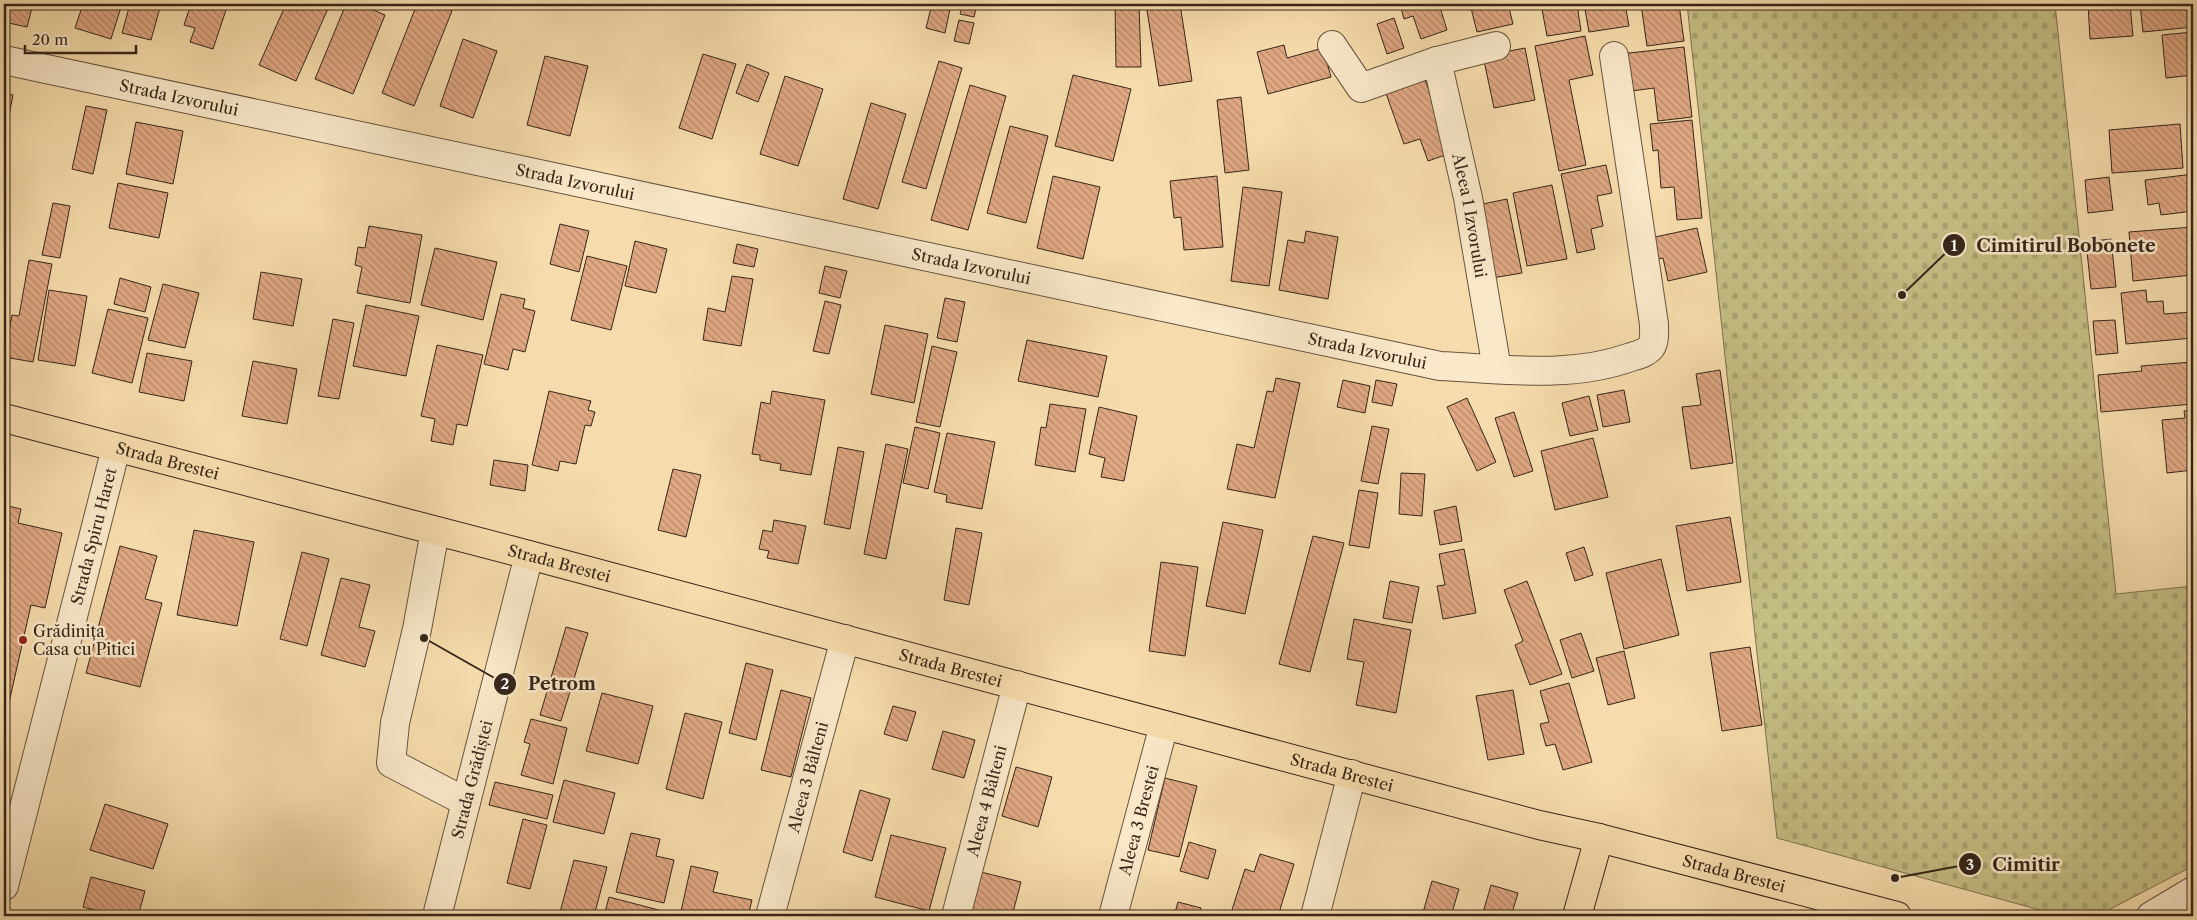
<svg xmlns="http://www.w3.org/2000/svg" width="2197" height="920" viewBox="0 0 2197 920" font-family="'Libre Caslon Text',serif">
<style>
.cemetery{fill:url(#cemetery-stones);stroke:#7d724f}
.building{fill:url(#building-back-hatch);stroke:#36261a}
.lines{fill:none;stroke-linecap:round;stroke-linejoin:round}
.minor-casing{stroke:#66543e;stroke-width:30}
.major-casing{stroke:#36261a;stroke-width:30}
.minor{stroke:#f9e8c9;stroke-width:28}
.major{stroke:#f6dcac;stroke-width:28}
.poi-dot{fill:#8f2418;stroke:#f9e8c9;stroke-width:2}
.labels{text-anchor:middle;stroke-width:5;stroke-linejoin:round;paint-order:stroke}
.street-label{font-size:16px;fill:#36261a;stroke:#f9e8c9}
.poi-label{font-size:16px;fill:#36261a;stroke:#f9e8c9;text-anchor:start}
.leader{fill:none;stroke:#36261a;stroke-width:2}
.callout-dot{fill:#36261a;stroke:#f9e8c9;stroke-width:2}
.mark-label{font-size:15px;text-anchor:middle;font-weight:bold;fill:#fff}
.callout-label{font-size:18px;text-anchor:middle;font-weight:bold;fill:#36261a;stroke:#f9e8c9;stroke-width:5;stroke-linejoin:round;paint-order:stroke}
</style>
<defs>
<pattern id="cemetery-stones" width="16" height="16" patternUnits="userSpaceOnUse" patternTransform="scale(1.25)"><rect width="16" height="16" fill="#c4be84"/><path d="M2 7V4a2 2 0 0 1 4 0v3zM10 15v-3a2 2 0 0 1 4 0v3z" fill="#a9a371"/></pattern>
<pattern id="building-back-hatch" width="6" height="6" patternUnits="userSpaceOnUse" patternTransform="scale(1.25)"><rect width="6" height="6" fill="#e0a883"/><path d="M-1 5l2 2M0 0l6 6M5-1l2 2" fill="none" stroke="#b6896a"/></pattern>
</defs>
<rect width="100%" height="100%" fill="#f6dcac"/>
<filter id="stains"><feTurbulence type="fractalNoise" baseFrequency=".004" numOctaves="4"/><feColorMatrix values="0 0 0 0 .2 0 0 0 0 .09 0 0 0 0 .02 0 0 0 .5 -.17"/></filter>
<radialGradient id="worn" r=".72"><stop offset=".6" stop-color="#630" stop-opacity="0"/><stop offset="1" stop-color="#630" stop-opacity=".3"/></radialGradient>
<path class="cemetery" d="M1687,4H2055L2116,594L2193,586V866L2097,916H2062L1777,838Z"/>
<path class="building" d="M4,4H33L27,27L4,22Z
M83,4H122L111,39L75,28Z
M130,4H161L151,40L122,33Z
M191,4H228L213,49L190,42L195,28L184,25Z
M286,4H330L296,81L259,65Z
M346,4H359L385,15L353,94L315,79Z
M417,4H434L452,11L414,106L382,93Z
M497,4H533V7Z
M932,4H951L945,33L926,28Z
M963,4H977L974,17L960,14Z
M1115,4H1139L1141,67H1116Z
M1146,4H1180L1192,81L1159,86Z
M1400,4H1439L1447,30L1421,39L1413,16L1404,19Z
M1470,4H1508L1513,24L1477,32Z
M1541,4H1577L1581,31L1547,36Z
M1584,4H1625L1629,26L1589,32Z
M1641,4H1679L1684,41L1647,46Z
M2088,4H2130L2133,36L2090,39Z
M2140,4H2193V27L2143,32Z
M1394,18L1404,48L1387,54L1377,24Z
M959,20L974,23L969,44L954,41Z
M2193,32V75L2166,78L2162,35Z
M1585,36L1593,75L1569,80L1586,165L1559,171L1535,46Z
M463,39L497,51L473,118L440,106Z
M1284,45L1287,58L1323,48L1331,77L1268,94L1257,52Z
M1684,47L1692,117L1658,121L1654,88L1624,92L1620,54Z
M1525,48L1535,100L1494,108L1483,56Z
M703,54L736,64L712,139L679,128Z
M545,56L588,66L570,136L527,125Z
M939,61L962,68L926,189L902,182Z
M747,64L769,73L758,102L736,93Z
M1422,71L1451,153L1428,161L1420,139L1404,144L1383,85Z
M1073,75L1131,89L1113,161L1055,146Z
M785,76L823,89L798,166L760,154Z
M970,85L1006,96L968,230L931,220Z
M4,93L13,95L7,126L4,125Z
M1241,97L1249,170L1225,173L1217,100Z
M871,103L906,114L878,209L843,199Z
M86,106L107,110L93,174L72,169Z
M1692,120L1702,218L1677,220L1674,187L1661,188L1658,150L1653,151L1650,124Z
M136,122L183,131L173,184L126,174Z
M2180,124L2183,168L2112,173L2109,130Z
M1010,126L1048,136L1026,223L987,213Z
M1606,165L1612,193L1597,196L1603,226L1591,229L1595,249L1577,253L1561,174Z
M2193,174V211L2161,215L2159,203L2148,205L2145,180Z
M1053,176L1100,187L1083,259L1037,248Z
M1217,176L1223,247L1184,250L1181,217L1174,218L1170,181Z
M2109,177L2113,210L2088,213L2085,180Z
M118,183L168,193L159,238L109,228Z
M1552,185L1567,259L1527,266L1513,193Z
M1243,187L1282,192L1269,286L1231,281Z
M4,190L9,191L4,215Z
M1507,199L1522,273L1486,279L1473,206Z
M53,203L70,206L60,258L42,255Z
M560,224L589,231L579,272L550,264Z
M369,226L422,235L410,303L357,293L362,267L355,265L358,247L365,248Z
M2193,227V275L2133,281L2129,232Z
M1697,228L1707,272L1668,281L1663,258L1651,261L1646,239Z
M1306,231L1338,237L1328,299L1279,290L1288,240L1304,243Z
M2111,239L2116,287L2091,289L2086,242Z
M635,241L667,249L656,293L625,286Z
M737,244L758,249L754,267L733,263Z
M435,248L497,262L483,320L421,305Z
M587,256L627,266L611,330L571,320Z
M29,260L52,264L33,362L4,357L12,315L19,316Z
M825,266L847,271L840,298L819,293Z
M261,272L302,279L293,326L253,319Z
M732,276L753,279L741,346L703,340L708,308L725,312Z
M120,278L151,287L145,312L114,304Z
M163,284L199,293L185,348L148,340Z
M49,290L87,296L75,366L38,360Z
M2146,290L2147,302L2163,301L2164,314L2193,312V338L2126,344L2121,293Z
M501,294L525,299L523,308L535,311L525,352L513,349L508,370L484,364Z
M945,298L965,302L957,342L937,338Z
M825,301L841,305L829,354L813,351Z
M366,305L419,316L406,376L353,366Z
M108,309L148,318L132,383L92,373Z
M333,319L354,323L339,399L318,396Z
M2115,320L2118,353L2096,355L2093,321Z
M885,325L928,334L914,403L871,394Z
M1027,340L1107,356L1098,397L1018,381Z
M437,345L483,355L467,426L457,424L453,445L431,441L435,419L421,416Z
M932,346L957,352L940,427L916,422Z
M147,353L192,361L184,401L139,392Z
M253,361L297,369L287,424L242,416Z
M2193,362V404L2101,412L2098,375L2142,371L2141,366Z
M1720,370L1733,463L1691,469L1682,407L1701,405L1696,374Z
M1276,378L1300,383L1275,498L1227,489L1237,444L1254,448L1267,391L1273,392Z
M1343,380L1370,386L1365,413L1337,407Z
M1376,380L1397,384L1392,406L1372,402Z
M1624,390L1630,422L1603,427L1597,395Z
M549,391L591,401L588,410L595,412L591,426L585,425L576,464L560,461L558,471L532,465Z
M772,391L825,400L811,475L780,470L781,464L760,460V455L752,454L761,402L770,404Z
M1589,396L1598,430L1570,436L1562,403Z
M1467,398L1496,462L1477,471L1447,407Z
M1050,404L1086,409L1075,472L1035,465L1041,427L1046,428Z
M1099,407L1137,416L1124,481L1101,477L1105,458L1089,454Z
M2193,410V470L2167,473L2162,420L2185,418L2184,411Z
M1514,412L1533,471L1514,477L1495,418Z
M1372,426L1389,429L1378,484L1361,481Z
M915,427L940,433L928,489L903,483Z
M947,433L995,442L982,509L946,502L947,495L934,492Z
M1593,438L1608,497L1555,510L1541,451Z
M886,444L908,449L886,559L864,554Z
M838,447L864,452L850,529L824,524Z
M494,460L528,465L525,491L490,485Z
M673,469L701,475L686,537L658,530Z
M1401,473L1425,474L1422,516L1399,514Z
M1359,490L1378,493L1369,548L1349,545Z
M4,505L21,509L18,523L62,533L45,608L31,605L6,716L4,715Z
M1456,506L1462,541L1440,545L1434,511Z
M1730,517L1741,582L1687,591L1676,526Z
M774,520L806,526L798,564L767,558L769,551L759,549L763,530L772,532Z
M1223,522L1263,530L1245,614L1206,606Z
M956,528L982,533L969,605L944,600Z
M194,530L254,542L237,626L177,615Z
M1313,536L1344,543L1310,672L1279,664Z
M120,546L157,556L145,599L162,603L140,687L86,673Z
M1584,547L1593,575L1575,581L1566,553Z
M1464,549L1476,613L1443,619L1437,586L1445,585L1439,554Z
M302,552L329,559L307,646L280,639Z
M1661,559L1679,635L1624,649L1606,573Z
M1161,562L1198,567L1185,656L1149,651Z
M341,578L370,585L359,627L375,631L365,667L321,655Z
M1390,581L1419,587L1412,623L1383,618Z
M1527,581L1562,674L1530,685L1515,645L1523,641L1504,590Z
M1354,619L1411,630L1396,713L1356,705L1364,662L1347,659Z
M566,627L588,633L561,721L540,715Z
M1581,633L1594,671L1572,678L1560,640Z
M1750,647L1762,725L1722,731L1710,653Z
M1624,651L1635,698L1608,705L1596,658Z
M746,663L773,670L756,740L729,733Z
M1569,683L1592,762L1563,770L1555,744L1546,746L1540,724L1549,722L1540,691Z
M781,690L811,698L791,777L761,770Z
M1513,690L1524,754L1488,760L1476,696Z
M602,693L653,706L638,764L586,751Z
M893,706L916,712L907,741L884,734Z
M685,713L722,722L703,799L666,789Z
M531,719L567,728L553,784L521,775L530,744L524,742Z
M943,731L975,740L964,778L932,769Z
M1016,767L1052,777L1038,827L1002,816Z
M1165,778L1197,786L1179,857L1148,850Z
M564,780L615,793L604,834L553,822Z
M495,782L553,795L547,819L489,805Z
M860,790L890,799L872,861L843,852Z
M105,804L168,824L153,869L90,850Z
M523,819L547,825L530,889L507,883Z
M631,833L660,839L656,856L674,860L664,903L616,892Z
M891,835L946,848L929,911L875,897Z
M1189,842L1216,850L1208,879L1180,871Z
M1260,854L1294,864L1278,916H1230L1245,869L1254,872Z
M574,860L607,867L594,916H559Z
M691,866L718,872L713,892L752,900L748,916H680Z
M981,872L1021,882L1012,916H970Z
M91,877L145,891L138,916H116L83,907Z
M1432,881L1459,889L1451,916H1422Z
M1491,885L1518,893L1511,916H1482Z
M609,897L670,913L669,916H604Z
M1178,902L1201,908L1199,916H1174Z"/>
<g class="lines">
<g class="minor-casing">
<g id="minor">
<path d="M1332,45L1361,88L1437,61L1496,46"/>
<path id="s1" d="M4,60L1440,366C1503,369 1570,379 1631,357C1638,355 1646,353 1651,347C1655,341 1654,331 1654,324L1614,56"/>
<path id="s2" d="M1437,61L1468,198L1497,369"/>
<path d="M435,531L417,629L395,723L391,763L466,802"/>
<path id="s3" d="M4,886L116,448"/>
<path id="s4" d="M437,916L529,555"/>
<path id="s5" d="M770,916L845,639"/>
<path id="s6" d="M956,916L1017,685"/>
<path id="s7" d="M1113,916L1164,725"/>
<path d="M1315,916L1352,774"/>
<path d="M2151,916L2193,891"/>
</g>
</g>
<g class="major-casing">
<g id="major">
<path id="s8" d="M4,418L529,555L1539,825L1599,838L1897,916"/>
<path d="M1577,916L1599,838"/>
</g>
</g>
<use href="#minor" class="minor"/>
<use href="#major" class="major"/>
</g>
<circle class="poi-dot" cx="23" cy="640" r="5"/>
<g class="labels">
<g class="street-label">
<text dy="6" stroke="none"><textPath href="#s1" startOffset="179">Strada Izvorului</textPath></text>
<text dy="6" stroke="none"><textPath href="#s1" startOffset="584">Strada Izvorului</textPath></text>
<text dy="6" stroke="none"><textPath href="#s2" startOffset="158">Aleea 1 Izvorului</textPath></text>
<text dy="6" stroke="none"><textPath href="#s1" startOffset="989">Strada Izvorului</textPath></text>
<text dy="6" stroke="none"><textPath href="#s1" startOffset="1394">Strada Izvorului</textPath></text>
<text dy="6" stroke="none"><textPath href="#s8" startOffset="169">Strada Brestei</textPath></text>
<text dy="6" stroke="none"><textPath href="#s3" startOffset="361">Strada Spiru Haret</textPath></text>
<text dy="6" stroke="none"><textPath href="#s8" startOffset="574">Strada Brestei</textPath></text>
<text dy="6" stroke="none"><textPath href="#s8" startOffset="979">Strada Brestei</textPath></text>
<text dy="6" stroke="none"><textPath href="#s8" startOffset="1384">Strada Brestei</textPath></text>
<text dy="6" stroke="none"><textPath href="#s5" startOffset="144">Aleea 3 Bâlteni</textPath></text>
<text dy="6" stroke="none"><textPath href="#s4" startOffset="141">Strada Grădiștei</textPath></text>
<text dy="6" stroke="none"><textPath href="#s6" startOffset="119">Aleea 4 Bâlteni</textPath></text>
<text dy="6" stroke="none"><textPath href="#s7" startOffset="99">Aleea 3 Brestei</textPath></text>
<text dy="6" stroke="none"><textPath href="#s8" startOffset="1789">Strada Brestei</textPath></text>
</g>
<g class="poi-label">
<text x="33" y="637">Grădinița<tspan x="33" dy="18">Casa cu Pitici</tspan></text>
</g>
</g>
<path class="leader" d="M1902 295L1954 245M424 638L505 684M1895 878L1970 864"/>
<g class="callout-dot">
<circle cx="1902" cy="295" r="5"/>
<circle cx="424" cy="638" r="5"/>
<circle cx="1895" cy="878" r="5"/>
<circle cx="1954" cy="245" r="12"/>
<circle cx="505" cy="684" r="12"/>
<circle cx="1970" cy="864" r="12"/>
</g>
<g class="mark-label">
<text x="1954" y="251">1</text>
<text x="505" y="689">2</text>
<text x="1970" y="870">3</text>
</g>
<g class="callout-label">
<text x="2066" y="252">Cimitirul Bobonete</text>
<text x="562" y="690">Petrom</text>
<text x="2026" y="871">Cimitir</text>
</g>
<rect width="2197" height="920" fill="none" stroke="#f6dcac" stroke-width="20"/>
<rect x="5" y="5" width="2187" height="910" fill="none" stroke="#36261a" stroke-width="2.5"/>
<rect x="10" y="10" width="2177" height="900" fill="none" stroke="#36261a"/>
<path d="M25 45v8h111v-8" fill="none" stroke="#36261a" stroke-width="2.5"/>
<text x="32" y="45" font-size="15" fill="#36261a" stroke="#f9e8c9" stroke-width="4" paint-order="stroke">20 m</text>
<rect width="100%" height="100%" filter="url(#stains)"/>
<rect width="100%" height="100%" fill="url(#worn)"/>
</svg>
